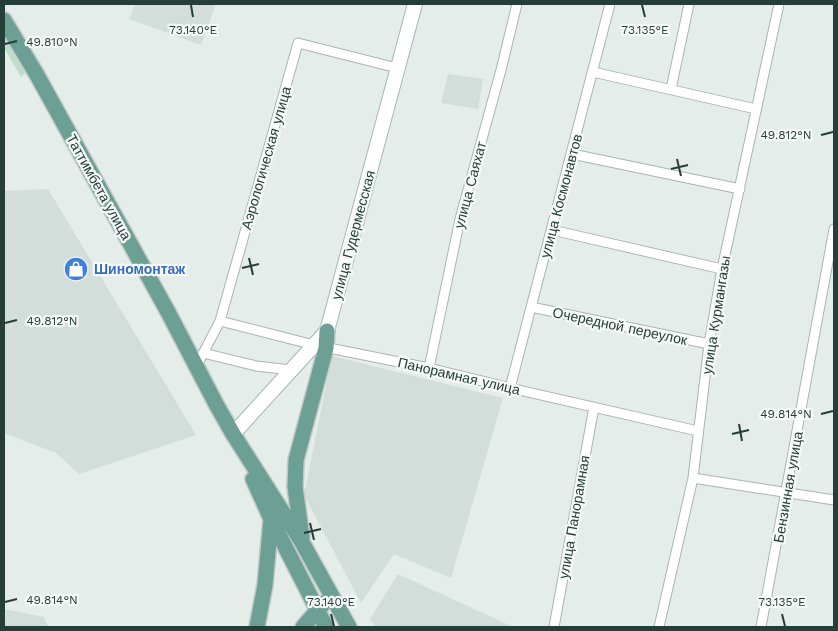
<svg xmlns="http://www.w3.org/2000/svg" width="838" height="631" viewBox="0 0 838 631" font-family="'Work Sans',sans-serif">
<style>
.built{fill:#d3ddd9}
.green{fill:#bfddc8}
.lines{fill:none;stroke-linecap:round;stroke-linejoin:round}
.minor-casing{stroke:#a8b5b1;stroke-width:11}
.secondary-casing{stroke:#a3b8b2;stroke-width:16}
.primary-casing{stroke:#c2c9c7;stroke-width:18}
.minor{stroke:#fff;stroke-width:9}
.secondary{stroke:#fff;stroke-width:14}
.primary{stroke:#6ca095;stroke-width:15}
.ticks{fill:none;stroke:#253e38;stroke-width:2}
.labels{text-anchor:middle;stroke-width:4.5;stroke-linejoin:round;paint-order:stroke}
.street-label{font-size:14px;fill:#253e38;stroke:#f5f9f7}
.shop-label{font-size:14px;font-weight:bold;fill:#366cbe;stroke:#f5f9f7;text-anchor:start}
.ticks-label{font-size:12px;text-anchor:middle;fill:#253e38;stroke:#f5f9f7;stroke-width:4.5;stroke-linejoin:round;paint-order:stroke}
</style>
<rect width="100%" height="100%" fill="#e5edea"/>
<path class="built" d="M135,4H216L201,45L129,19Z
M448,74L483,79L478,109L441,103Z
M48,189L196,435L79,474L56,453L4,433V191Z
M332,356L503,398L451,578L394,554L361,603L304,495Z
M398,574L513,627H375L370,619Z
M4,609L44,617L48,627H4Z"/>
<path class="green" d="M4,36L25,73L21,77L4,48Z"/>
<g class="lines">
<g class="minor-casing">
<path id="minor" d="M593,72L756,109
M671,89L689,4
M572,154L740,189
M552,230L722,269
M531,307L709,344
M220,321L314,345L429,368L510,388L698,431
M203,353L256,366L291,370
M196,367L220,321L298,43L397,68
M429,368L460,219L501,70L517,4
M510,388L610,4
M693,478L834,500
M554,627L594,407
M659,627L693,478L709,344L722,269L779,4
M761,627L834,229"/>
</g>
<g class="secondary-casing">
<path id="secondary" d="M233,434L327,331L415,4"/>
</g>
<g class="primary-casing">
<path id="primary" d="M4,20L37,75L168,312L216,404L233,434L303,544L349,627
M253,479L271,519L326,627
M302,537L295,487L296,460L326,348L327,331
M257,627L265,585L271,519
M303,627L324,603"/>
</g>
<use href="#minor" class="minor"/>
<use href="#secondary" class="secondary"/>
<use href="#primary" class="primary"/>
</g>
<path class="ticks" d="M191,5L193,17M642,5L645,17M5,44L17,41M821,135L833,132M677,159L681,176M671,169L688,165M249,258L253,275M242,268L259,264M5,323L17,320M821,414L833,411M739,424L742,441M732,434L749,430M310,523L314,540M304,533L321,529M5,602L17,599M331,614L334,626M782,614L785,626"/>
<defs>
<g id="shop-disc" transform="scale(1.25)"><circle r="9.5" fill="#3f7fe0" stroke="#f5f9f7"/><path d="M-5-2.5h2.3a2.7 3.5 0 0 1 5.4 0H5L5.5 6h-11ZM-1.5-2.5h3a1.5 2.3 0 0 0-3 0Z" fill="#fff"/></g>
</defs>
<g fill-rule="evenodd">
<use href="#shop-disc" x="76" y="269"/>
</g>
<g class="labels">
<g class="street-label">
<text transform="translate(266 158) rotate(-74)" y="5">Аэрологическая улица</text>
<text transform="translate(470 185) rotate(-75)" y="5">улица Саяхат</text>
<text transform="translate(99 187) rotate(61)" y="5">Таттимбета улица</text>
<text transform="translate(561 196) rotate(-75)" y="5">улица Космонавтов</text>
<text transform="translate(353 235) rotate(-75)" y="5">улица Гудермесская</text>
<text transform="translate(716 315) rotate(-81)" y="5">улица Курмангазы</text>
<text transform="translate(620 326) rotate(12)" y="5">Очередной переулок</text>
<text transform="translate(459 376) rotate(13)" y="5">Панорамная улица</text>
<text transform="translate(788 487) rotate(-80)" y="5">Бензинная улица</text>
<text transform="translate(574 517) rotate(-80)" y="5">улица Панорамная</text>
</g>
<g class="shop-label">
<text x="94" y="274">Шиномонтаж</text>
</g>
</g>
<g class="ticks-label">
<text x="193" y="34">73.140°E</text>
<text x="645" y="34">73.135°E</text>
<text x="52" y="46">49.810°N</text>
<text x="786" y="139">49.812°N</text>
<text x="52" y="325">49.812°N</text>
<text x="786" y="418">49.814°N</text>
<text x="52" y="604">49.814°N</text>
<text x="331" y="606">73.140°E</text>
<text x="782" y="606">73.135°E</text>
</g>
<rect width="838" height="631" fill="none" stroke="#253e38" stroke-width="10"/>
</svg>
